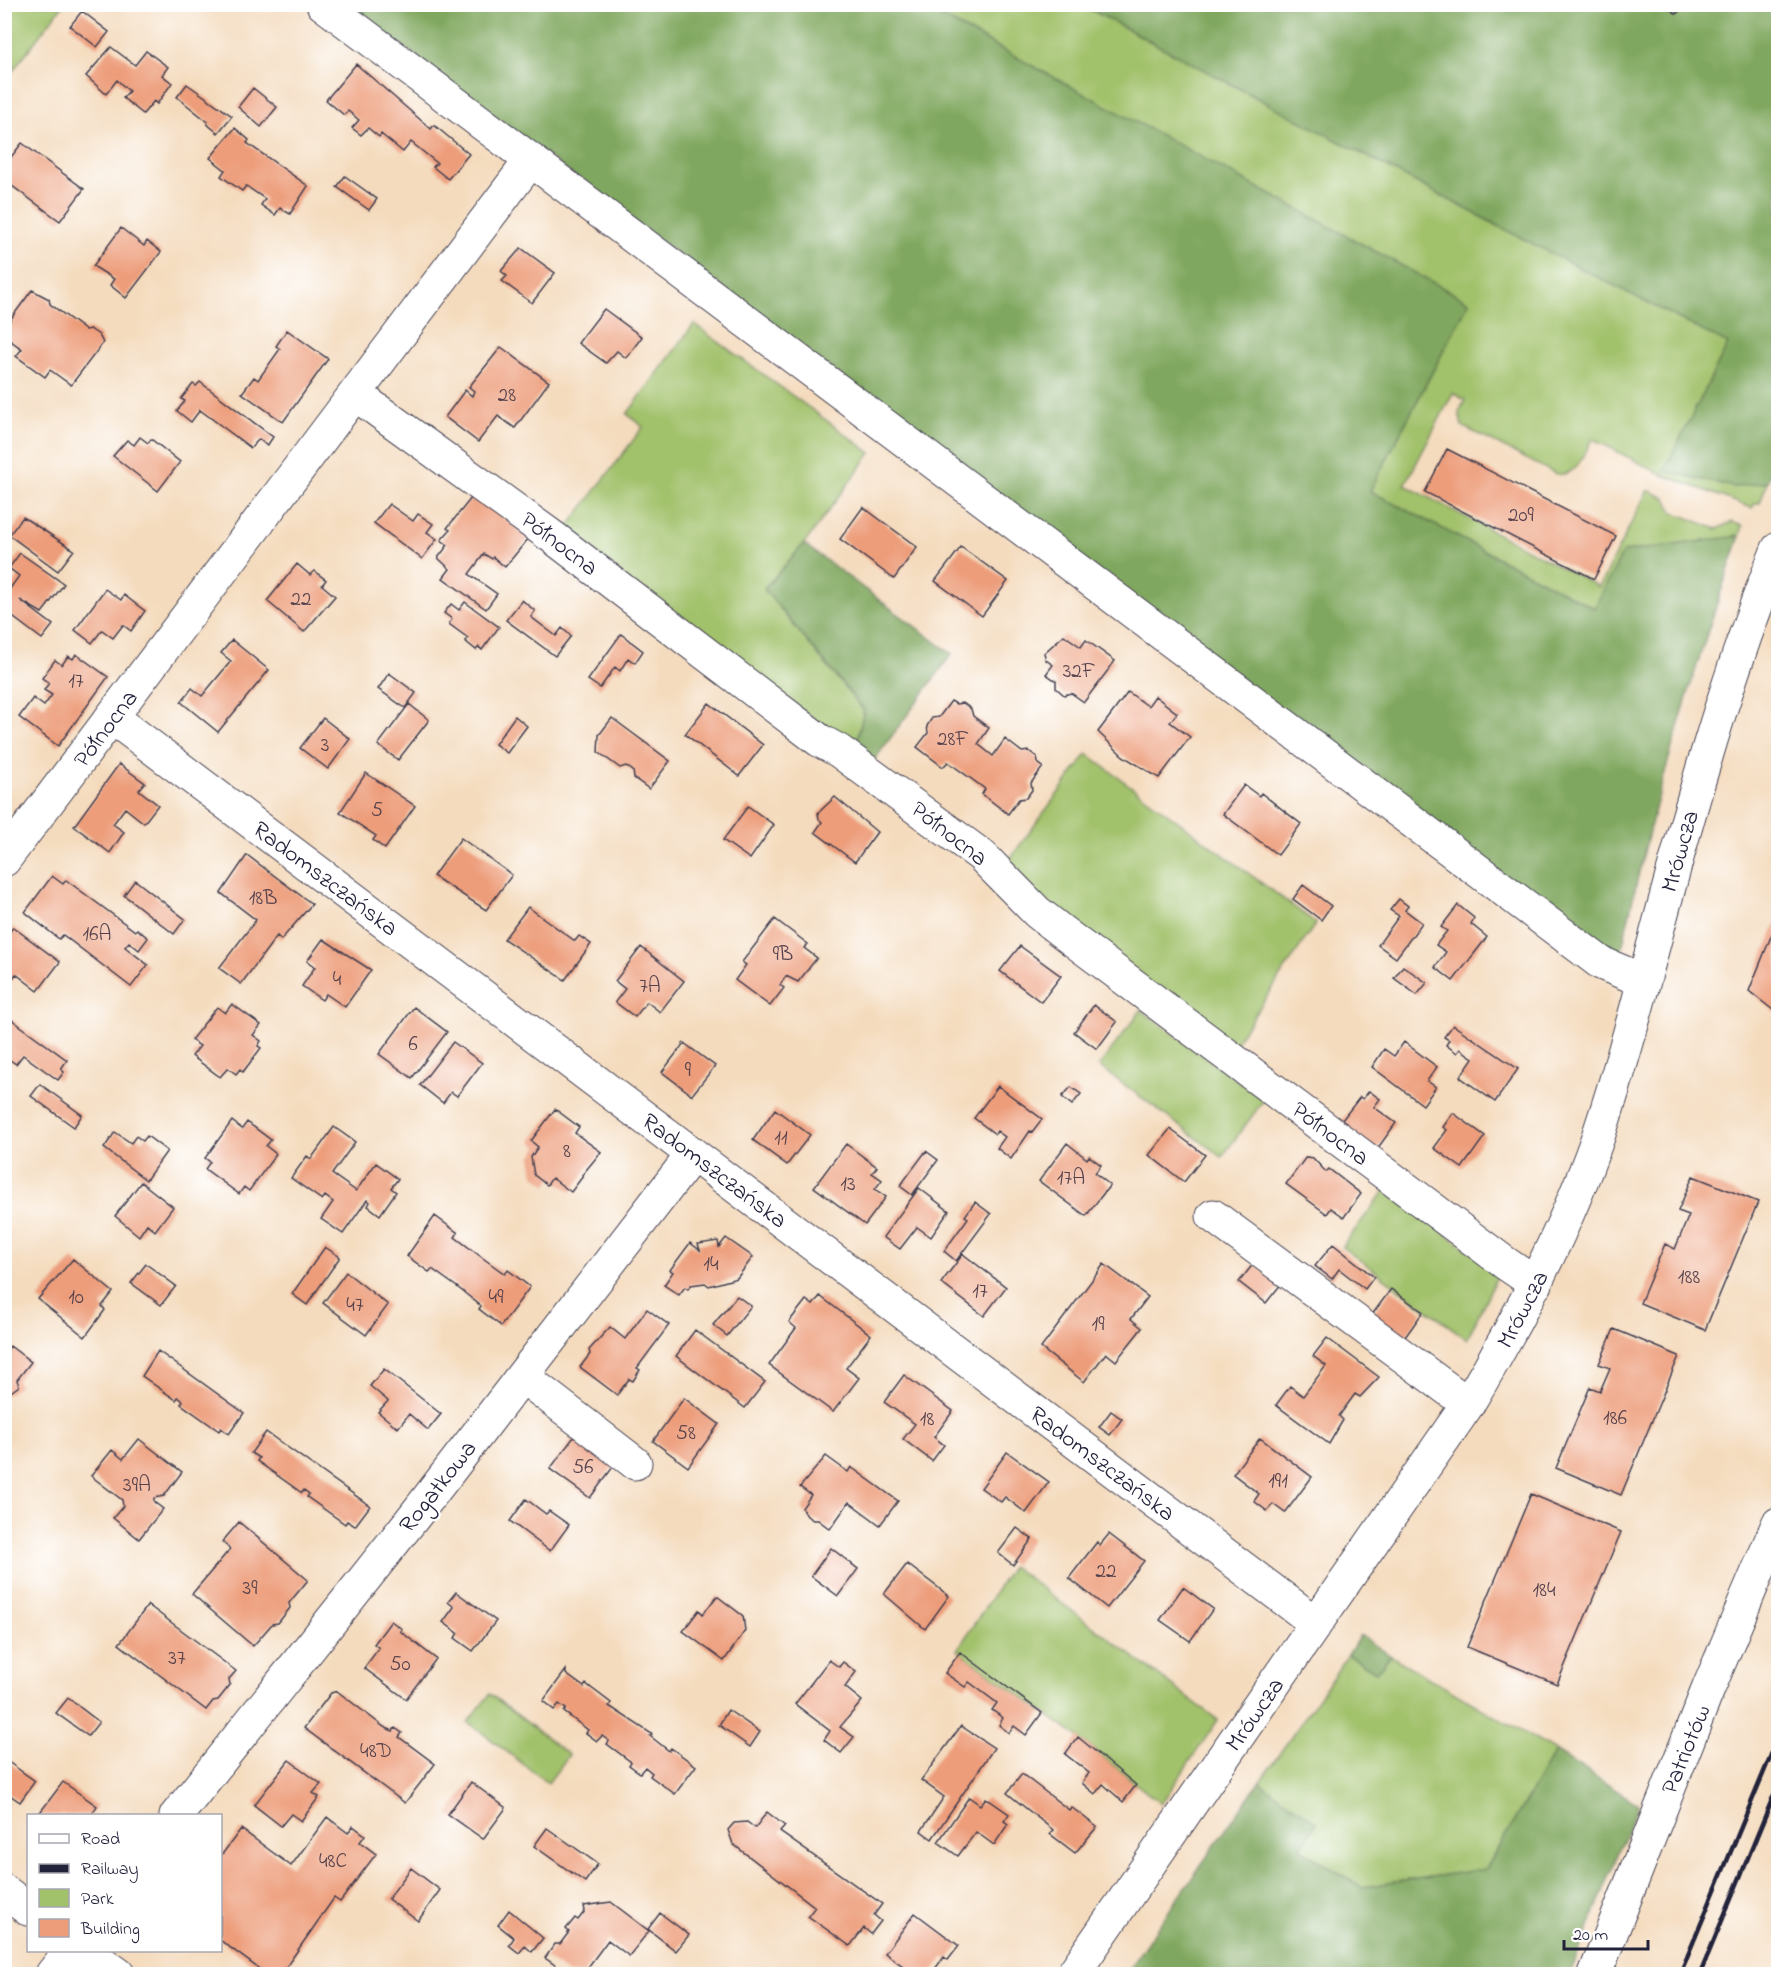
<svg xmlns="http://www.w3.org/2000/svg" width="1783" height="1979" viewBox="0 0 1783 1979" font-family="'Indie Flower',sans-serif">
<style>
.green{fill:#a1c16a;stroke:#627252;stroke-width:1.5}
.forest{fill:#80a75e;stroke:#51644c;stroke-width:1.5}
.building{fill:#ed9d7a}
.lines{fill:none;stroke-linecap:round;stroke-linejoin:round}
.minor-casing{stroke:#423e4f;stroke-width:35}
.major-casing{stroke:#423e4f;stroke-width:35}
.minor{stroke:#fff;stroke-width:33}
.major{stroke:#fff;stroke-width:33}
.rail{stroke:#22223b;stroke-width:4.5}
.labels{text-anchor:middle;stroke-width:4.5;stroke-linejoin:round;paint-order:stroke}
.number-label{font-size:21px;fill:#55414b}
.street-label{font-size:24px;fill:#22223b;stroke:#fff}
</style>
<rect width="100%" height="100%" fill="#fff"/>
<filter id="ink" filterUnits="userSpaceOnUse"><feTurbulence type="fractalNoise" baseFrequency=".0167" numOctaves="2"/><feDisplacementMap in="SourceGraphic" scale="12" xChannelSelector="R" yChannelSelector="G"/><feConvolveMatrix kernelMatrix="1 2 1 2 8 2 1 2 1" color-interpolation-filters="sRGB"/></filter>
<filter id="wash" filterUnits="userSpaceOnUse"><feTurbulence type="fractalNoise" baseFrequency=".008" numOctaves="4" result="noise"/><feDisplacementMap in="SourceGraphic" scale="24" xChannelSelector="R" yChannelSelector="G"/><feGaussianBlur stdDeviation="1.35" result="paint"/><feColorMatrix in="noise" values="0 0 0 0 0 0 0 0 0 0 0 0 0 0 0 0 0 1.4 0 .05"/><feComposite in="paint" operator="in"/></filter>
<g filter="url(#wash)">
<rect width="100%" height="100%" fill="#f4dbbe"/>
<path class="green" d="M4,5H63L11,73L5,68Z
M920,5H1082L1506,230L1729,344L1665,471L1734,487L1767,482L1760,503H1755L1752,508L1663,475L1593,439C1583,454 1578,477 1556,474L1462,426L1459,412L1465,400L1453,393L1405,485L1599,587L1648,490L1666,498L1673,512L1717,529L1732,522L1743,526L1740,536L1736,535L1594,608L1370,491L1469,302Z
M694,324L871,453L804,544L764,589L864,711L855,750L562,535L643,427L627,414Z
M1087,754L1316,923L1231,1050L1037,899L1009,860Z
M1141,1010L1264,1100L1222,1157L1099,1066Z
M1385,1190L1499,1272L1467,1339L1342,1247Z
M1012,1566L1218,1720L1161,1804L1078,1737L957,1650Z
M1348,1655L1376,1672L1391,1656L1555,1751L1486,1869L1362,1887L1300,1849L1317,1822L1259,1783Z
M490,1694L569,1755L548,1783L468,1722Z"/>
<path class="forest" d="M347,5H920L1469,302L1370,491L1594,608L1623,552L1740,536C1692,674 1650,811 1621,954L1612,958Z
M1082,5H1778V454L1767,482L1734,487L1664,471L1728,344L1506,230Z
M804,544L952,654L873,762L855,750L864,710L764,589Z
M1360,1635L1391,1656L1376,1672L1348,1655Z
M1555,1751L1638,1804L1570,1974H1125L1259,1782L1317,1822L1300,1849L1362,1887L1486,1869Z"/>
<g id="blocks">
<path class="building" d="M1662,4H1684L1677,14Z
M82,11L109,32L97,47L70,26Z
M111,47L135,65L146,51L168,67L162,75L172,83L157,104L154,101L143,114L123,98L129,91L117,80L106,94L86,76Z
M356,64L431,129L434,125L469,154L448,179L433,167L437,163L411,142L403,152L381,134L379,137L368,128L361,135L352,128L359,120L348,111L344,115L326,100Z
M187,84L232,116L218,133L207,124L208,122L177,97Z
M253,88L277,107L261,127L238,107Z
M235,128L249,140L247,143L308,186L290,214L280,208L275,215L261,205L265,199L246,186L242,191L221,176L225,170L210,158Z
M22,143L84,189L60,221L4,180V166Z
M345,176L377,199L369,210L337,187Z
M121,228L144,246L147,241L161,252L126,298L110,285L114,279L93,266Z
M521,248L555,273L532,303L502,281L507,276L501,271Z
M32,290L49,299L50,304L85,330L90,329L99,335L103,343L71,385L50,370L45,377L16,356L22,349L4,336V328Z
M604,309L642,337L626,358L617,351L606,363L578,343Z
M287,330L328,359L283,422L242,393L254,377L258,380L280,349L276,346Z
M501,347L549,382L515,428L498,416L478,442L445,417L465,390L472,396L474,391L469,387Z
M200,382L273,437L267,446L259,439L251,448L200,410L191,422L177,411L185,401L181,399L193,384L196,386Z
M140,437L148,443L151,439L180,462L158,491L113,456L127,440L134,445Z
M1447,449L1616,536L1594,579L1425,492Z
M476,492L528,539L505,567L493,557L492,559L484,554L469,574L497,594L486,609L443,578L450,569L438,558L448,545L441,540L450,530L447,528Z
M389,504L413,521L418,514L433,524L427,532L437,539L422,559L374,523Z
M863,507L917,547L894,579L840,539Z
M23,517L74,550L58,571L9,535Z
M961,547L1008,581L982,616L935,581Z
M20,553L64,584L42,613L20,600L53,625L42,639L10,615L4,622V587L9,590L19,576L9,568Z
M297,564L310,575L314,571L326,580L322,585L335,596L304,632L267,601Z
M105,589L121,600L124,595L145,611L131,631L123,625L113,638L102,630L92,643L75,630Z
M522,600L535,611L531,617L556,636L562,628L571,636L555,656L506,620Z
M465,602L499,627L482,650L479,647L476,650L465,641L468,638L449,624L452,619L444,613L451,604L459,610Z
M621,634L643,651L635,663L628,658L620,671L615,667L600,688L588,680Z
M1064,635L1081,647L1086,640L1115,661L1084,702L1071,693L1064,695L1056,688V681L1046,674L1053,665L1046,660L1044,653Z
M232,640L269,670L218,732L181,702L192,688L202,696L231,661L221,653Z
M76,654L108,677L58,746L19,717L33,698L44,706L52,695L44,690L49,683L42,678L55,660L62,665L68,656L73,659Z
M389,673L416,693L405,708L378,689Z
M1128,692L1148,706L1155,696L1177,713L1170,722L1190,737L1159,778L1123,756L1098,732Z
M951,701L956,704L963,703L971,709L973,716L989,728L978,744L993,756L1005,739L1022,752L1029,751L1037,757L1038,763L1043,767L1031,783L1032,790L1026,798L1019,799L1008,814L982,794L985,789L948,762L943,767L917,747L928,733L927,726L932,718L939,717Z
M709,703L763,745L739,776L685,734Z
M409,704L429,720L398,760L378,745Z
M515,716L527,726L507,753L495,744Z
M323,718L350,739L328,769L300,748Z
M612,718L670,761L649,789L634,778L633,771L626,766L620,768L598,752L599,735Z
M119,764L145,783L139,790L158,805L144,823L125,808L113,824L124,832L110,853L74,826Z
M366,773L415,806L385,849L373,840L376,836L340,812Z
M1244,785L1259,796L1261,793L1301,824L1278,855L1223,814Z
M835,797L877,832L855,862L815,832L822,822L819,819L818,813Z
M748,806L774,825L750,859L723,840Z
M461,838L512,875L486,910L433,876Z
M247,855L312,904L281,940L277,936L241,984L219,968L256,920L221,893Z
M52,876L63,884L66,880L135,931L137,929L148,938L139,950L129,942L125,947L148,965L131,987L63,935L59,939L25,912Z
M135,880L185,919L174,934L124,895Z
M1303,885L1331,906L1321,920L1293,899Z
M1399,899L1408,906L1405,910L1422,923L1396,958L1378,945L1399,916L1390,910Z
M1458,905L1474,918L1471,924L1487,937L1453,981L1435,967L1446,952L1436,945L1447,931L1441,927Z
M528,907L575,941L579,936L591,944L565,980L504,939Z
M775,919L808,944L804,948L817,958L798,982L786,976L780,985L784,988L770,1006L735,980L746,965L742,962Z
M1778,919V1014L1749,991Z
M13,927L60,962L38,991L16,974L9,983L4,980V939Z
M323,939L371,970L345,1007L326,994L322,1000L302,986L315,967L307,961Z
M1020,946L1061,976L1041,1002L1000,971Z
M641,947L684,981L660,1012L647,1002L635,1017L615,1002L625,989L615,981Z
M1403,966L1427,983L1417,995L1394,978Z
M232,1004L261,1025L253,1035L261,1041L258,1046L261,1048L243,1072L240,1069L236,1074L228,1068L220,1077L192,1056L200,1046L191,1040L217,1007L225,1013Z
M1094,1005L1117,1022L1097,1049L1074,1032Z
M414,1007L447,1032L412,1078L379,1054Z
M4,1014L67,1060L61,1069L64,1072L58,1080L23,1055L16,1064L4,1056Z
M1453,1025L1518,1069L1495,1102L1460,1077L1473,1058L1460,1049L1457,1053L1446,1045L1449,1040L1444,1037Z
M453,1042L482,1063L457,1096L451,1092L443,1103L420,1085Z
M1404,1042L1437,1067L1427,1081L1436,1087L1423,1105L1372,1067L1384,1049L1394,1056Z
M684,1043L715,1066L692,1095L662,1072Z
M40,1084L82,1115L74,1127L31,1096Z
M998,1086L1042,1119L1032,1132L1030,1131L1011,1159L997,1148L1005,1137L997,1131L995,1134L974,1118Z
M1071,1087L1081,1094L1072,1105L1062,1097Z
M1369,1091L1380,1099L1374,1107L1396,1123L1375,1152L1338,1125L1360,1097L1363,1099Z
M555,1109L579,1127L575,1133L601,1152L582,1175L583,1176L571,1192L552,1178L547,1185L534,1175L531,1157L538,1147L531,1141Z
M775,1109L810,1135L787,1165L753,1140Z
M1453,1113L1485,1136L1462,1168L1434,1148L1447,1130L1443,1127Z
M232,1121L242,1129L247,1122L271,1140L266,1146L276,1154L249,1191L244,1187L239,1194L205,1169L210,1162L205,1158Z
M334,1127L355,1142L332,1174L356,1191L376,1163L398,1179L391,1188L396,1192L380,1215L368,1206L370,1202L367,1200L343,1234L321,1219L333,1202L325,1196L322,1200L291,1178L307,1156L311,1159Z
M1170,1129L1205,1155L1184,1182L1149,1155Z
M115,1132L131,1143L136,1136L143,1141L147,1136L167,1151L146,1180L104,1148Z
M1067,1143L1087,1159L1089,1156L1101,1165L1095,1173L1110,1185L1086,1216L1039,1181Z
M846,1144L877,1167L872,1173L882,1180L875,1189L886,1197L865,1225L814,1187Z
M926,1151L938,1160L912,1195L900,1186Z
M1306,1157L1313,1158L1326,1172L1329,1169L1361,1194L1344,1217L1331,1208L1327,1214L1286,1184Z
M1693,1176L1758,1202L1705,1330L1640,1303L1665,1244L1675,1249L1689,1215L1678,1211Z
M141,1182L173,1207L155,1231L147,1224L139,1236L115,1216Z
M919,1188L949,1211L931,1237L917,1227L900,1249L883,1237Z
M975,1202L991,1214L956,1261L944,1251L968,1218L965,1216Z
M435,1216L458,1233L455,1237L480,1256L505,1274L508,1270L530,1287L501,1326L479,1309L481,1306L457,1287L432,1269L429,1272L407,1256Z
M726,1238L753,1257L737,1278L709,1286L705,1283L691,1285L688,1289L685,1287L679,1295L664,1285L673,1272L670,1270L690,1243L700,1250L698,1244L718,1241L719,1247Z
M1333,1244L1374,1277L1365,1289L1339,1269L1332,1279L1315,1266Z
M325,1247L340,1257L307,1305L292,1294Z
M963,1254L1006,1287L984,1316L941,1283Z
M73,1259L113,1292L102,1306L105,1310L85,1337L38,1299Z
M1254,1263L1282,1283L1266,1303L1239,1282Z
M146,1264L176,1286L161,1305L131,1283Z
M1104,1264L1148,1297L1131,1319L1142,1328L1116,1361L1106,1353L1084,1382L1041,1348Z
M346,1272L388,1305L366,1335L323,1303Z
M1391,1289L1423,1312L1403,1340L1371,1316Z
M737,1296L751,1306L727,1336L713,1325Z
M820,1296L871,1335L846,1368L859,1378L833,1412L769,1365L796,1328L789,1322L806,1300L813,1305Z
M647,1309L669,1325L637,1368L640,1370L633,1381L629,1379L617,1395L580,1367L590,1354L589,1350L610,1327L625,1339Z
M1614,1329L1679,1356L1621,1495L1556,1468L1590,1387L1600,1391L1610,1368L1599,1364Z
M695,1330L765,1382L745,1408L676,1356Z
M1327,1338L1379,1377L1360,1397L1355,1394L1339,1416L1343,1420L1329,1444L1276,1405L1290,1386L1303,1396L1326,1366L1313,1356Z
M10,1346L31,1362L17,1380L19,1386L4,1397V1349L7,1350Z
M158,1351L244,1413L229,1434L221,1428L219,1431L181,1404L183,1401L178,1397L176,1400L142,1376Z
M384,1369L441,1414L428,1430L409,1414L398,1428L378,1412L388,1401L370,1386Z
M904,1375L953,1411L934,1437L944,1445L932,1461L903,1439L915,1424L884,1402Z
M684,1398L719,1424L688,1467L653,1441Z
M1111,1411L1122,1419L1110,1435L1099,1427Z
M266,1432L370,1506L355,1526L347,1521L345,1524L307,1497L309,1494L304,1490L302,1493L257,1461L259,1458L251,1453Z
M576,1434L616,1463L590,1498L550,1469Z
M1260,1438L1312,1477L1285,1513L1273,1504L1267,1511L1254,1501L1259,1494L1233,1474Z
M139,1439L182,1472L164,1496L154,1498V1502L163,1509L139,1539L113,1518L123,1506L122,1500L91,1476L112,1450L123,1459Z
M1007,1452L1049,1482L1026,1513L1005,1497L1001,1502L981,1488Z
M826,1456L848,1472L851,1467L898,1501L880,1525L849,1502L830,1529L818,1520H813L807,1516L802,1508L811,1495L800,1487Z
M1531,1494L1621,1532L1557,1684L1467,1647Z
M526,1499L546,1514L549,1511L569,1525L550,1551L510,1521Z
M239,1522L308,1580L289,1603L290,1608L278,1623L272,1624L253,1646L192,1594L230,1549L222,1542Z
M1017,1528L1032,1539L1013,1565L998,1553Z
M1109,1534L1144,1561L1107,1608L1069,1578L1097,1542L1100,1545Z
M831,1548L858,1569L838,1596L811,1576Z
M907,1564L949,1596L925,1629L884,1594Z
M1183,1587L1213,1609L1190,1641L1160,1620Z
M456,1592L496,1621L473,1651L455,1638L458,1633L443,1622L454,1607L448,1602Z
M717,1596L743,1616L745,1631L724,1661L683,1631L699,1610L703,1614Z
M148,1605L236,1671L229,1679L230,1685L218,1700L213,1701L206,1710L119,1644Z
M391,1621L402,1629L400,1631L436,1659L406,1699L364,1668L379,1648L374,1644Z
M960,1652L1042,1713L1026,1735L1014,1726L1009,1733L999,1725L1003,1718L992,1710L997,1703L969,1682L965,1687L945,1673Z
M829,1660L839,1667L843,1662L856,1672L845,1687L862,1701L840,1727L854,1737L841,1753L824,1740L830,1731L795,1704Z
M566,1670V1674L584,1687L586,1684L611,1703L609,1706L652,1734L650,1736L669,1751L671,1748L696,1766L675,1794L650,1776L652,1773L645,1767L640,1773L629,1765L631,1762L607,1744L609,1741L602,1736L597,1741L586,1733L588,1730L564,1712L566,1709L559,1704L554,1710L543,1701Z
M337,1691L384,1727L393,1731L395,1728L402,1733L399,1737L435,1764L405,1803L304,1728L331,1693Z
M68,1698L99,1722L88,1736L56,1713Z
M728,1710L760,1732L750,1747L719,1725Z
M961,1726L994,1748L932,1839L921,1831L944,1797L921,1780Z
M1078,1737L1136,1785L1123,1802L1103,1784L1095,1794L1082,1783L1089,1773L1065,1754Z
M4,1759L35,1781L20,1802L4,1791Z
M289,1760L321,1784L313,1793L319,1797L301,1821L291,1814L281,1826L254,1805Z
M1022,1774L1069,1810L1071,1807L1097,1827L1075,1853L1050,1834L1053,1830L1007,1793Z
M63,1782L97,1806L91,1815H38Z
M471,1782L506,1808L483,1839L448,1814Z
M969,1797L980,1805L986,1798L1009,1814L1004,1821L1008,1824L994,1845L976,1832L958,1856L938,1842Z
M767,1812L785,1826L780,1832L882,1904L874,1915L881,1921L871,1934L864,1928L850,1946L808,1916L815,1907L733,1844L728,1830L734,1823L747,1822L755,1828Z
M327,1817L348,1833L353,1826L365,1835L360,1842L376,1854L340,1902L334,1898L284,1970L266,1974L220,1940V1857L241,1829L291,1866Z
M547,1828L598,1864L585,1882L534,1846Z
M411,1868L440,1890L418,1921L388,1899Z
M611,1902L649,1931L629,1956L608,1940L583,1974H568L545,1958L555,1944H560L569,1932L566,1929L575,1918L578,1920L585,1911L584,1906Z
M509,1910L543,1938L532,1952L525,1946L519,1953L509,1945L514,1938L498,1925Z
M660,1913L689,1935L676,1951L648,1929Z
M915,1913L959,1946L948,1960L944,1957L931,1974H914L885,1953Z"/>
</g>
</g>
<g filter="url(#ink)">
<use href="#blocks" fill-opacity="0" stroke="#423e4f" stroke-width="1.5"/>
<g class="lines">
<g class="minor-casing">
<path id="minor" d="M323,4L1601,963L1644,981
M355,394L554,538L819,740L839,751L982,856L1037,912L1061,931L1505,1263L1536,1284
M113,718L1316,1623
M4,860L531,160
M1213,1216L1468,1404
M522,1376L635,1463
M176,1816L416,1514L693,1154
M4,1891L28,1909
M84,1950L118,1974
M52,1974L71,1950
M1073,1974L1468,1404C1519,1319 1565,1231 1598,1137C1627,1051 1648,963 1672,876C1702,766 1735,655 1778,549"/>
</g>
<g class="major-casing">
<path id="major" d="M1595,1974L1709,1687L1778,1524"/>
</g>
<use href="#minor" class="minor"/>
<use href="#major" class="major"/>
<path class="rail" d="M1680,1974L1778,1738
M1700,1974L1778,1785"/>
</g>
</g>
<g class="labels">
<g class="number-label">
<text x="507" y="401">28</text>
<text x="1521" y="521">209</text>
<text x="301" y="605">22</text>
<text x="1079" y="677">32F</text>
<text x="76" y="687">17</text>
<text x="953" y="745">28F</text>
<text x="325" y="751">3</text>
<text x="377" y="816">5</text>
<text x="263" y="904">18B</text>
<text x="97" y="940">16A</text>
<text x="783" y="960">9B</text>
<text x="337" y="985">4</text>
<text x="650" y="992">7A</text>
<text x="413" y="1050">6</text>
<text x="688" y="1076">9</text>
<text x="781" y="1144">11</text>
<text x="567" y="1157">8</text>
<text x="1071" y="1184">17A</text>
<text x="848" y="1190">13</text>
<text x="711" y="1270">14</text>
<text x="1689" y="1283">188</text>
<text x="980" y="1297">17</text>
<text x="76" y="1303">10</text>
<text x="496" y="1303">49</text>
<text x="355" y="1311">47</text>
<text x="1098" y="1330">19</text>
<text x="1615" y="1424">186</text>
<text x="927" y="1425">18</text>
<text x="686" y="1439">58</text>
<text x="583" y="1473">56</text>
<text x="1278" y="1487">191</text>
<text x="137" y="1491">39A</text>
<text x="1106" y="1577">22</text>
<text x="250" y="1594">39</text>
<text x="1544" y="1596">184</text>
<text x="177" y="1664">37</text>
<text x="400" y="1670">50</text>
<text x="376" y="1757">48D</text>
<text x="333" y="1867">48C</text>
</g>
<g class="street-label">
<text transform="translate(560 543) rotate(37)" y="8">Północna</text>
<text transform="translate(105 728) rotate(-53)" y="8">Północna</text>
<text transform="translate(950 833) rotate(38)" y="8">Północna</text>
<text transform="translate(1679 851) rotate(-74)" y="8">Mrówcza</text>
<text transform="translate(326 878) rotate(37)" y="8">Radomszczańska</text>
<text transform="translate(1331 1133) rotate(37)" y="8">Północna</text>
<text transform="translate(715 1170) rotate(37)" y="8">Radomszczańska</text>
<text transform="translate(1522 1309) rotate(-62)" y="8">Mrówcza</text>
<text transform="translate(1103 1463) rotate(37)" y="8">Radomszczańska</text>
<text transform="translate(437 1486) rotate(-52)" y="8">Rogatkowa</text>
<text transform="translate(1254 1714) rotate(-55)" y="8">Mrówcza</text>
<text transform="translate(1685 1749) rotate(-68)" y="8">Patriotów</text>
</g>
</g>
<rect width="1783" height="1979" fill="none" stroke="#fff" stroke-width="24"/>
<rect x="27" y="1814" width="195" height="138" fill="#ffffff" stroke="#a7a7b1" stroke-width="1.5"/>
<rect x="39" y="1834" width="30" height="9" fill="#ffffff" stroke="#a7a7b1" stroke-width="1.5"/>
<text x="81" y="1844" font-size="18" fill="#22223b">Road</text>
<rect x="39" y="1864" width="30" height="9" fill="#22223b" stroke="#a7a7b1" stroke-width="1.5"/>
<text x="81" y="1874" font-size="18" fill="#22223b">Railway</text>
<rect x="39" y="1889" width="30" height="18" fill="#a1c16a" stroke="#a7a7b1" stroke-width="1.5"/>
<text x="81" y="1904" font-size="18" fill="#22223b">Park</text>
<rect x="39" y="1919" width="30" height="18" fill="#ed9d7a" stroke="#a7a7b1" stroke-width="1.5"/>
<text x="81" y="1934" font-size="18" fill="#22223b">Building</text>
<path d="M1564 1940v9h84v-9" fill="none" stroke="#22223b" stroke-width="3"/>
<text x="1573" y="1940" font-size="18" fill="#22223b" stroke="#ffffff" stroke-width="4.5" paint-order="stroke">20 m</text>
</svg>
